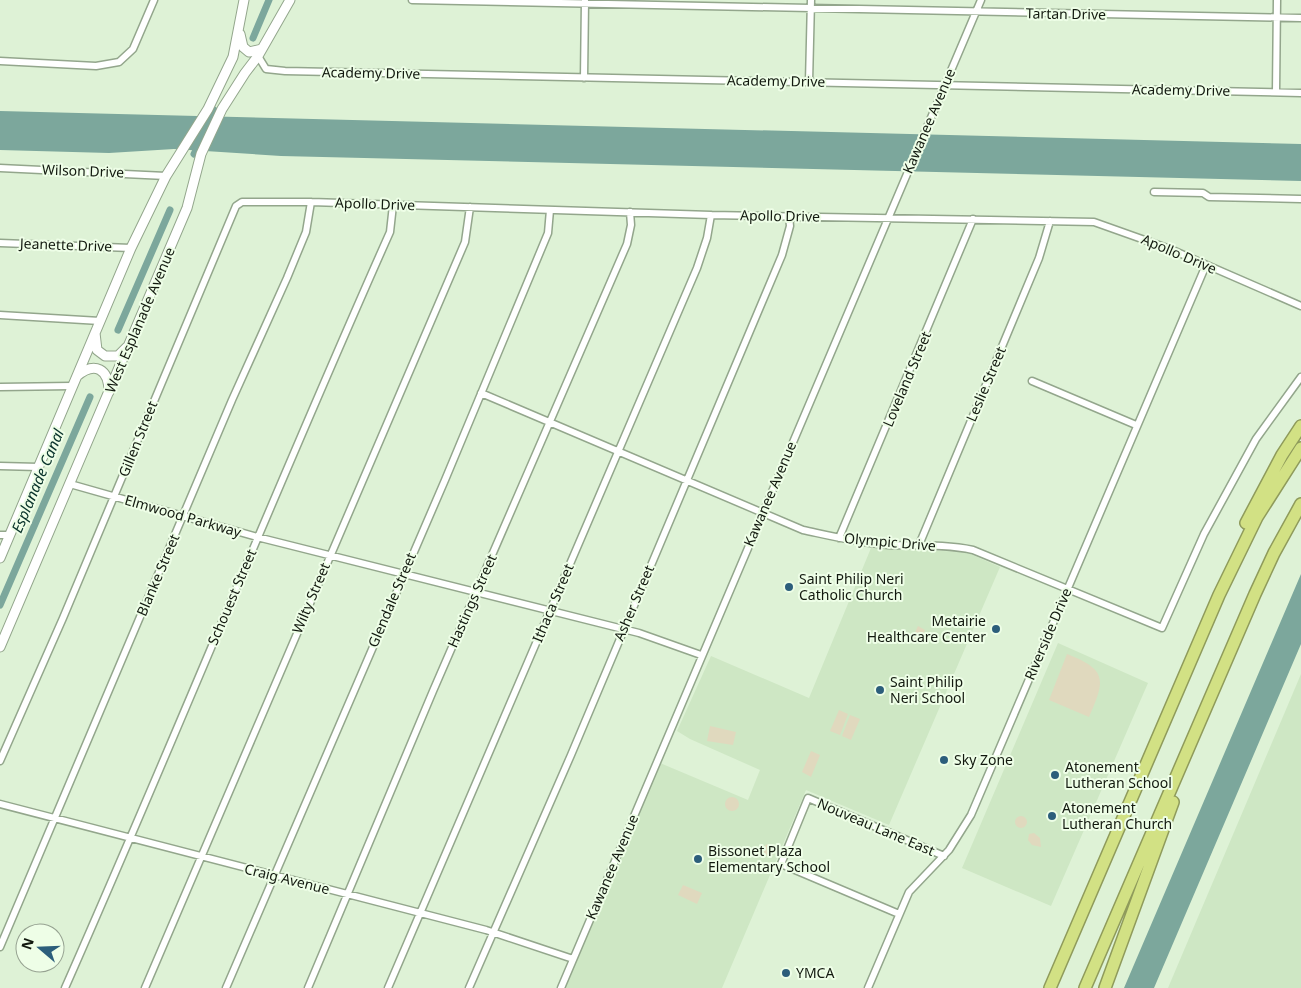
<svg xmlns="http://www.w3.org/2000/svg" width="1301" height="988" viewBox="0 0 1301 988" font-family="'Noto Sans',sans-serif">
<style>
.built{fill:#cee7c4}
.green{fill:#e0d9be}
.water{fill:#7ca79c}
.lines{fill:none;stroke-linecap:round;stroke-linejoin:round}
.canal{stroke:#7ca79c;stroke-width:7}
.street-casing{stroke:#93a68c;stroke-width:9}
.secondary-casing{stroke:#93a68c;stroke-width:11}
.highway-casing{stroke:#8f9b5b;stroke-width:14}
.street{stroke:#fff;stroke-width:6}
.secondary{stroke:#fff;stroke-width:9}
.highway{stroke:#d2e184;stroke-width:11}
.poi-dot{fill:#2c5e7b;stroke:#eefee7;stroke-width:2}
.labels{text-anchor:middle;stroke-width:4;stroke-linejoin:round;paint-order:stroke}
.street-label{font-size:14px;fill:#12190f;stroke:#eefee7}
.poi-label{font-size:14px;fill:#12190f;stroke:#eefee7;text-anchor:start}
.water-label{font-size:15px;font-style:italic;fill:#09332b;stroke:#eefee7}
</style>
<rect width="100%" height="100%" fill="#def2d6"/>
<path class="built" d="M871,548L966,552L1000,567L889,825L806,790L722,988H564L660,763L748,800L760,770L690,739L677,731L711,656L809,698Z
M1058,643L1148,683L1051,906L962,868Z
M1301,674V988H1168Z"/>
<path class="green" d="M918,626L925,630L920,642L912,639Z
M1067,654C1108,670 1105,680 1089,717L1049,700Z
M839,710L848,714L840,735L830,731Z
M850,715L860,719L851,740L842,736Z
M710,726L736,732L733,745L707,741Z
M811,751L820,755L811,777L802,772Z
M725 804a7 7 0 1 1 14 0a7 7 0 1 1-14 0Z
M1015 822a6 6 0 1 1 12 0a6 6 0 1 1-12 0Z
M1034,833L1040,838L1041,847L1032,845L1028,840L1029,834Z
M763 850a6 6 0 1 1 12 0a6 6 0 1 1-12 0Z
M683,885L702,893L697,904L678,895Z"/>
<path class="water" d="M0,111L1301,144V181L281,156L174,149L109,153L0,150Z
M1301,574V644L1154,988H1124Z"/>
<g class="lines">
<path class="canal" d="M253,38L269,0
M208,123L214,110
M194,154L200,142
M118,330L170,210
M0,605L90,397"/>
<g class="street-casing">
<path id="street" d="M412,0L1301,18
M258,56L266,69L285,71L1301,93
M0,61L96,66L119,62L133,49L154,0
M584,78L585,1
M809,82L811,0
M1276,92L1277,0
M0,168L166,176
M1154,192L1203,193L1209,197L1301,199
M0,243L131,248
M0,315L100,321
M1032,381L1136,425
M0,387L72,386
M481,393L803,530C831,536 859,543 888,545C916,546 945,544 973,550L1162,628L1204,534L1256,439L1301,377
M0,466L39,467
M70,484L257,537L639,633L701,655
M0,535H10
M839,538L973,219
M919,545L1039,258L1050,221
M0,761L63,618L236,206L242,202H311L711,215L1094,222L1170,249L1301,306
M0,804L486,930L573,959
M899,914L781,864L808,798L944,856
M0,947L232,400L287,278L306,232L311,202
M65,988C176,737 278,483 390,232L393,205
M145,988L465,242L470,207
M226,988L445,480L548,233L550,210
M308,988L433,691L627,244L631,225L630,212
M388,988L697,268L707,238L711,215
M469,988L571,755L782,255L790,226L789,216
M561,988L981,0
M868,988L909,892L949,850L971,815L1206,265"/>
</g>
<g class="secondary-casing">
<path id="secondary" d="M240,34L243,47L249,52L262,49
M95,333L97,350L105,356H118L127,347
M77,376C95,361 109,369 109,392
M0,558L131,248L166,176L208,109L233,57L244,0
M0,647L187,208L201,154L222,109L245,73L258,56L290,0"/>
</g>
<g class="highway-casing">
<path id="highway" d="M1246,523L1282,455L1301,426
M1050,988L1219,595L1257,517L1301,448
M1085,988L1255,594L1274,553L1301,504
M1105,988L1173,802"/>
</g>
<use href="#street" class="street"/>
<use href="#secondary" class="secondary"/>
<use href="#highway" class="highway"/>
</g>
<g class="poi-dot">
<circle cx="789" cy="587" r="5"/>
<circle cx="996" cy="629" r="5"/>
<circle cx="880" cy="690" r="5"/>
<circle cx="944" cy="760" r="5"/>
<circle cx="1055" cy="775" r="5"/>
<circle cx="1052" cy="816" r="5"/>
<circle cx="698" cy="859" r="5"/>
<circle cx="786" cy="973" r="5"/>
</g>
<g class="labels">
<g class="street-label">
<text transform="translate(1066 14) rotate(1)" y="5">Tartan Drive</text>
<text transform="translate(371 73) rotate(1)" y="5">Academy Drive</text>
<text transform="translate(776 81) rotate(1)" y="5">Academy Drive</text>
<text transform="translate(1181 90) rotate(1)" y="5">Academy Drive</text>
<text transform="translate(929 121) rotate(-67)" y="5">Kawanee Avenue</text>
<text transform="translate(83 171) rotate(2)" y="5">Wilson Drive</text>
<text transform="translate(375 204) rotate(2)" y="5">Apollo Drive</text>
<text transform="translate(780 216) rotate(1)" y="5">Apollo Drive</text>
<text transform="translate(66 245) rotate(2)" y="5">Jeanette Drive</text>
<text transform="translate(1179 254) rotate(23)" y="5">Apollo Drive</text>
<text transform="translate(140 320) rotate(-67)" y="5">West Esplanade Avenue</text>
<text transform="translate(907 379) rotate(-67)" y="5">Loveland Street</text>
<text transform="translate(986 384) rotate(-67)" y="5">Leslie Street</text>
<text transform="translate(138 439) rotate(-68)" y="5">Gillen Street</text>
<text transform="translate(770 494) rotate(-67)" y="5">Kawanee Avenue</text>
<text transform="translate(183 516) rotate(16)" y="5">Elmwood Parkway</text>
<text transform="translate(890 542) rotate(5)" y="5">Olympic Drive</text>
<text transform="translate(158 575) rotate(-67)" y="5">Blanke Street</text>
<text transform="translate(232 597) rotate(-67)" y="5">Schouest Street</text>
<text transform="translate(311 598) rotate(-67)" y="5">Wilty Street</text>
<text transform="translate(392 600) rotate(-67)" y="5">Glendale Street</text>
<text transform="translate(472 601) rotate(-66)" y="5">Hastings Street</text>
<text transform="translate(553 603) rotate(-67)" y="5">Ithaca Street</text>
<text transform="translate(634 603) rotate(-67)" y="5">Asher Street</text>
<text transform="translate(1048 634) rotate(-67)" y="5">Riverside Drive</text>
<text transform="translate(876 827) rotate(23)" y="5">Nouveau Lane East</text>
<text transform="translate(612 867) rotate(-67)" y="5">Kawanee Avenue</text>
<text transform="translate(287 879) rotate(14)" y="5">Craig Avenue</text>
</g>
<g class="poi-label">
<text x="799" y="584">Saint Philip Neri<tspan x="799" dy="16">Catholic Church</tspan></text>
<text x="986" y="626" text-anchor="end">Metairie<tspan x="986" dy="16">Healthcare Center</tspan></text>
<text x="890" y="687">Saint Philip<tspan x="890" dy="16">Neri School</tspan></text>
<text x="954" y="765">Sky Zone</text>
<text x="1065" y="772">Atonement<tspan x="1065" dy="16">Lutheran School</tspan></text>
<text x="1062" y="813">Atonement<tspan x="1062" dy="16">Lutheran Church</tspan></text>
<text x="708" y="856">Bissonet Plaza<tspan x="708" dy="16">Elementary School</tspan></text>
<text x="796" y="978">YMCA</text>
</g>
<g class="water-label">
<text transform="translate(38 481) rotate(-67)" y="5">Esplanade Canal</text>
</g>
</g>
<g transform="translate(40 948) rotate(289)"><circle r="24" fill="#eefee7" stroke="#96a291"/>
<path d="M0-4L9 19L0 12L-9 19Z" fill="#2c5e7b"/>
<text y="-8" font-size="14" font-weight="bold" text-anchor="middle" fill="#12190f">N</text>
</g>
</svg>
